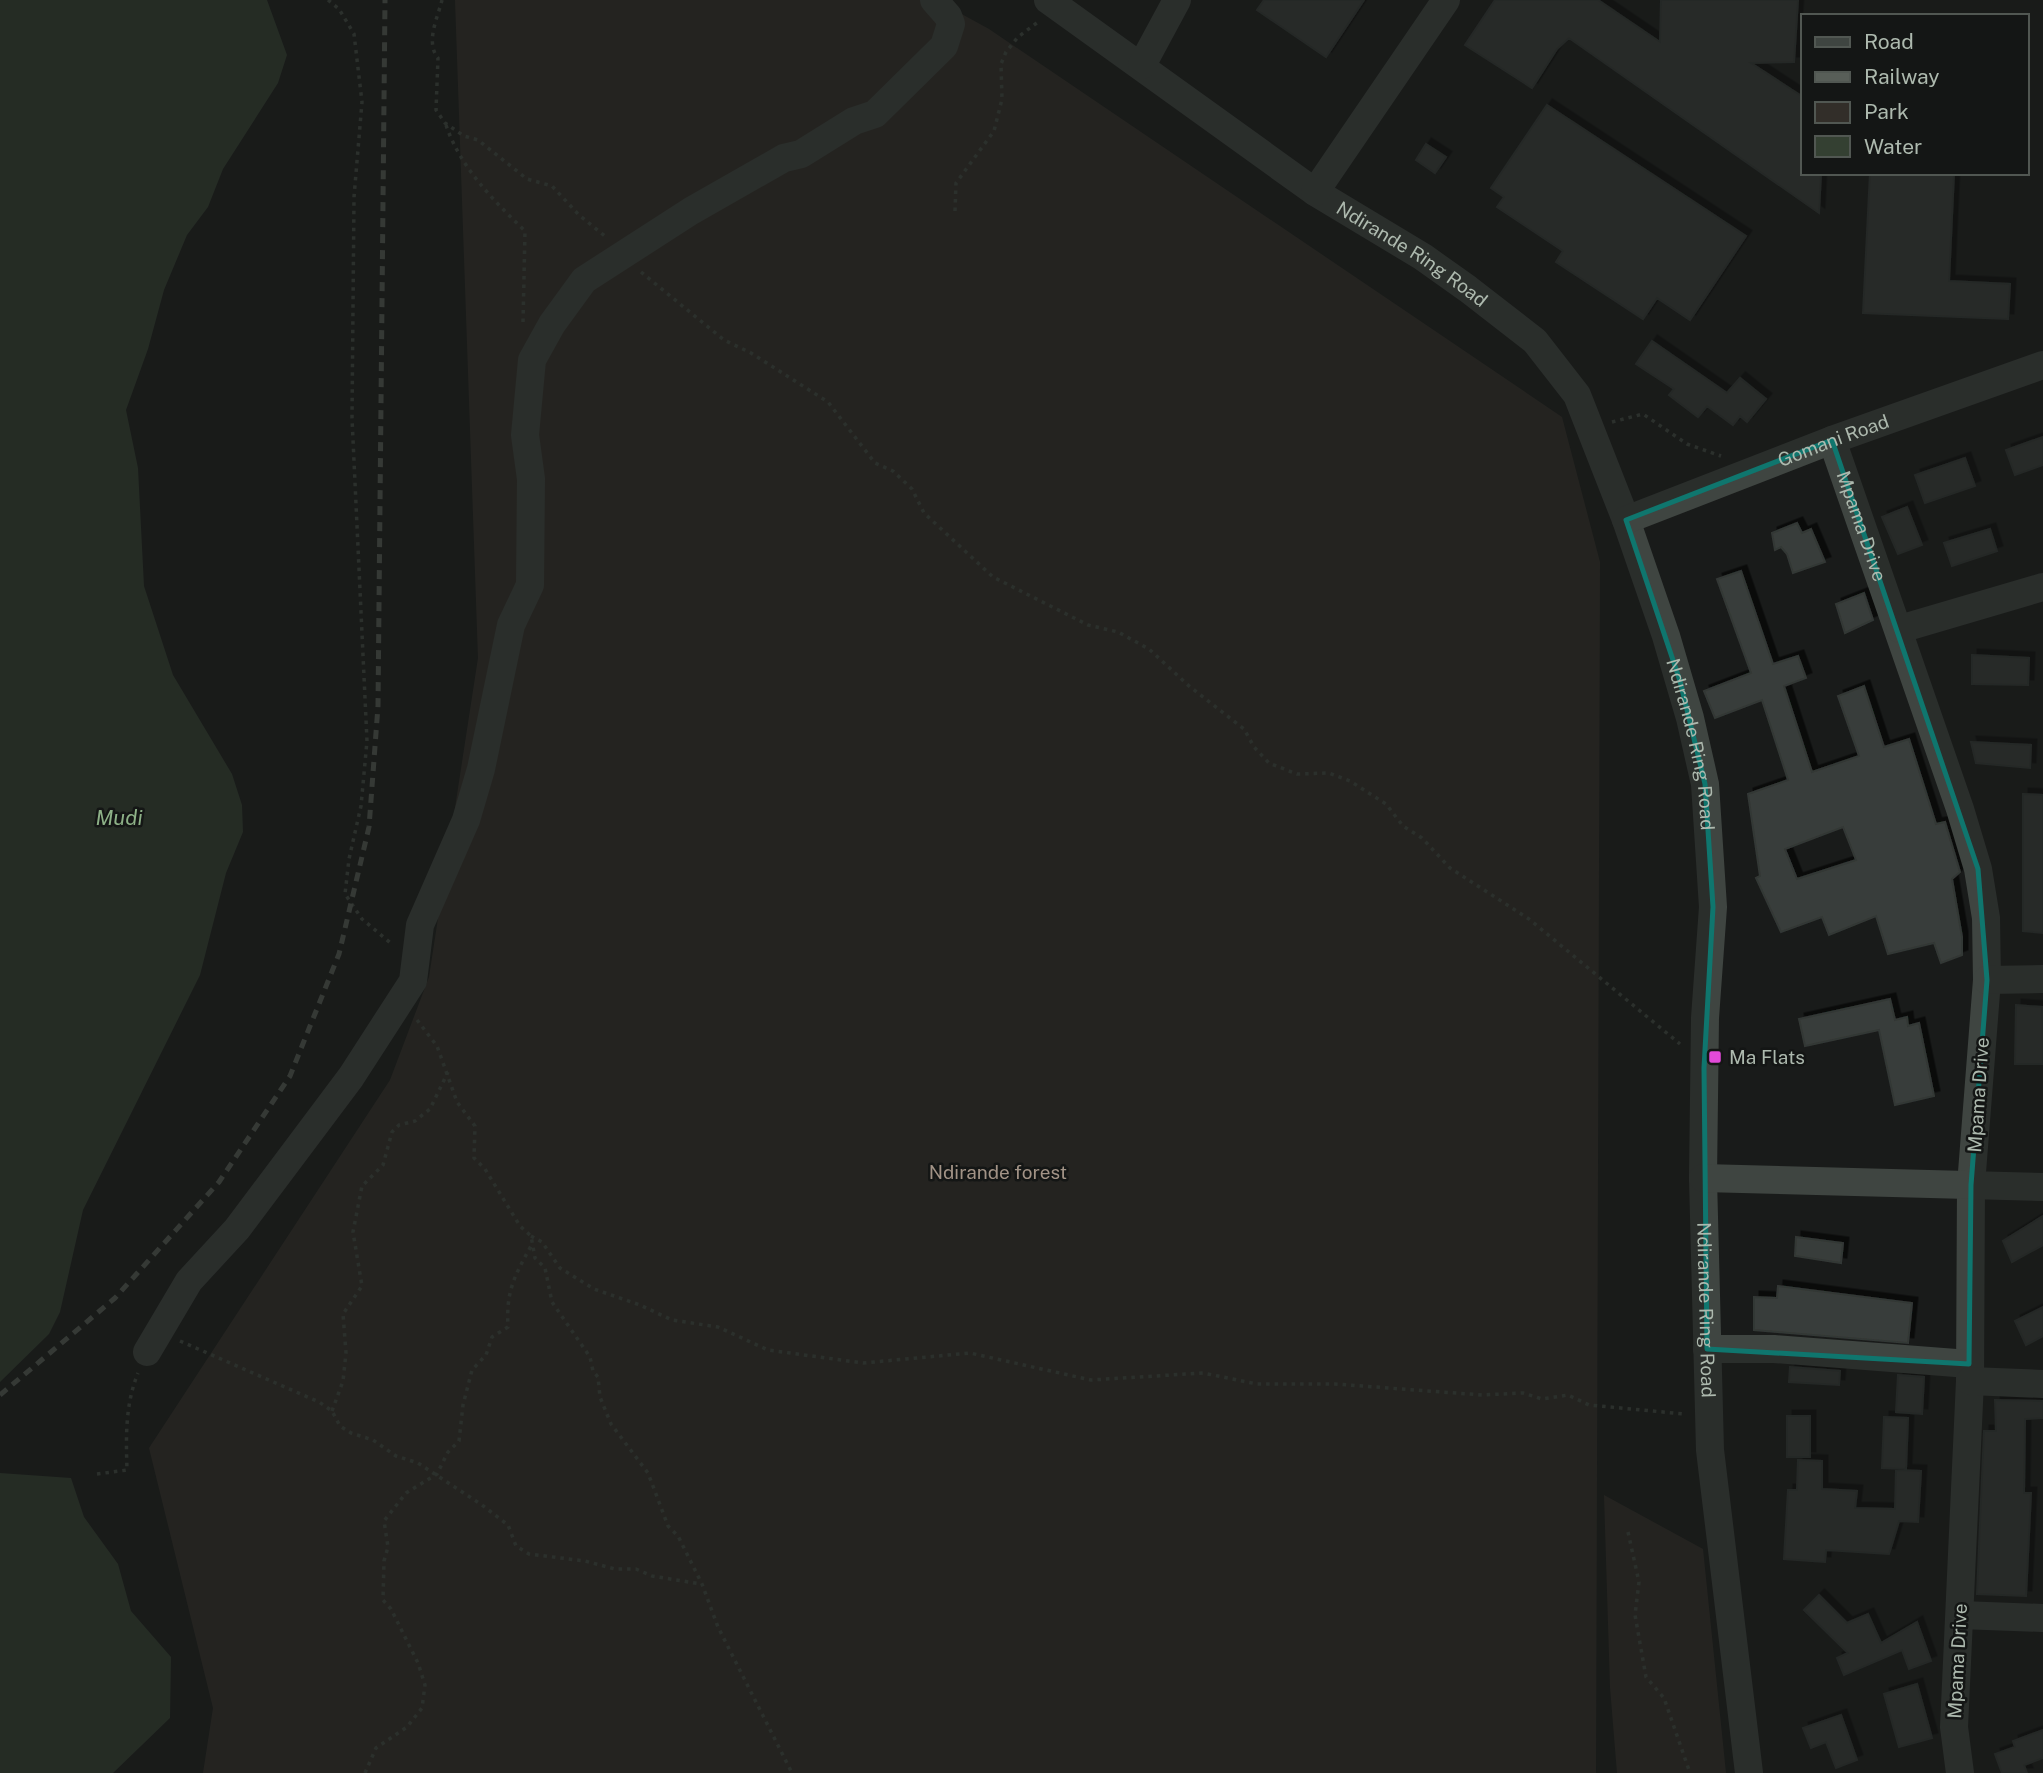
<svg xmlns="http://www.w3.org/2000/svg" width="2043" height="1773" viewBox="0 0 2043 1773" font-family="'Public Sans',sans-serif">
<style>
.green{fill:#322e29}
.water{fill:#344032}
.building{fill:#393d3a;stroke:#333735;stroke-width:2;fill-rule:evenodd;filter:url(#shadow)}
.lines{fill:none;stroke-linecap:round;stroke-linejoin:round}
.path{stroke:#424943;stroke-width:3.5;stroke-dasharray:3.5 5;stroke-linecap:butt}
.minor{stroke:#3f4541;stroke-width:28}
.rail{stroke:#585e58;stroke-width:5;stroke-dasharray:9 7;stroke-linecap:butt}
.marked{fill:none;stroke:#0f766e;stroke-width:5;stroke-linejoin:round}
.poi-dot{fill:#e24ad9;stroke:#141615;stroke-width:2.5}
.labels{text-anchor:middle;stroke-width:5;stroke-linejoin:round;paint-order:stroke}
.street-label{font-size:19px;fill:#adb9ae;stroke:#141615}
.poi-label{font-size:19px;fill:#adb9ae;stroke:#141615;text-anchor:start}
.park-label{font-size:19px;fill:#a29386;stroke:#141615}
.water-label{font-size:21px;font-style:italic;fill:#8db187;stroke:#141615}
</style>
<defs>
<filter id="shadow"><feDropShadow dx="5.5" dy="-5.5" stdDeviation="0" flood-color="#0009"/></filter>
</defs>
<rect width="100%" height="100%" fill="#191b1a"/>
<path class="green" d="M455,0H936L989,29L1562,417L1600,562L1596,1773H203L213,1708L149,1448L390,1080L429,977L478,658Z
M1604,1495L1703,1549L1726,1773H1617L1610,1687Z"/>
<path class="water" d="M0,0H267L287,55L278,83L223,169L208,207L187,235L164,290L148,349L126,410L138,468L144,586L173,675L232,774L242,805L243,832L226,873L200,975L83,1210L60,1312L49,1334L0,1382Z
M0,1473L71,1478L84,1517L118,1564L131,1611L171,1657L170,1718L113,1773H0Z"/>
<path class="building" d="M1264,0H1364L1326,57L1257,10Z
M1495,0H1598L1660,42L1661,0H1798L1794,62L1751,63L1803,97V173H1821L1819,213L1569,38L1557,49L1532,88L1465,45Z
M1547,105L1746,236L1690,320L1657,298L1643,319L1556,262L1563,251L1497,207L1504,197L1491,188Z
M1426,144L1446,157L1435,173L1416,160Z
M1870,173H1954L1949,281L2010,284L2008,319L1863,313Z
M1652,341L1727,393L1740,378L1766,399L1747,422L1740,416L1733,425L1707,406L1698,417L1669,395L1674,389L1636,364Z
M2043,437V465L2015,475L2006,450Z
M1965,458L1975,486L1925,503L1915,475Z
M1907,507L1922,545L1898,554L1882,517Z
M1797,523L1802,533L1811,529L1825,562L1793,573L1787,554L1781,547L1775,550L1772,533Z
M1990,529L1997,551L1952,566L1944,543Z
M1741,571L1773,664L1798,656L1806,678L1784,686L1812,772L1859,756L1838,696L1864,686L1884,747L1909,739L1936,824L1945,822L1960,872L1952,879L1962,937V955L1941,963L1934,943L1888,954L1876,916L1829,935L1822,917L1781,932L1756,878L1760,876L1748,794L1788,780L1762,700L1715,718L1704,691L1751,673L1717,579ZM1843,827L1856,860L1797,879L1785,849Z
M1864,593L1873,620L1845,633L1836,604Z
M1972,655L2029,658L2028,685L1972,684Z
M1971,742L2031,745L2030,768L1976,763Z
M2023,794L2043,795V933L2023,931Z
M1890,999L1895,1020L1907,1017L1908,1026L1919,1023L1934,1096L1895,1105L1879,1030L1805,1046L1799,1019Z
M2016,1005L2042,1007L2043,1064H2015Z
M2043,1216V1245L2012,1262L2003,1241Z
M1796,1237L1843,1243L1841,1263L1795,1256Z
M1778,1286L1912,1303L1908,1343L1754,1330V1297L1777,1298Z
M2043,1307V1336L2026,1345L2015,1321Z
M1790,1367L1840,1371L1839,1385L1789,1382Z
M1898,1375L1924,1377L1922,1414L1896,1412Z
M1995,1400L2043,1401V1418L2025,1419L2024,1493H2031L2026,1596L1977,1594L1984,1431H1996Z
M1787,1416H1810V1457H1787Z
M1884,1417L1908,1418L1906,1469L1882,1468Z
M1798,1460L1822,1461V1489L1857,1491L1855,1508L1895,1509L1896,1470L1921,1471L1918,1522L1899,1521L1889,1554L1826,1550L1825,1562L1784,1559L1788,1490H1797Z
M1819,1595L1847,1623L1868,1614L1881,1643L1917,1622L1931,1661L1909,1669L1902,1650L1844,1675L1837,1658L1848,1653L1804,1610Z
M1917,1684L1932,1738L1899,1747L1884,1694Z
M1841,1715L1857,1760L1836,1768L1826,1742L1811,1748L1803,1728Z
M2043,1730V1758L2024,1765L2027,1773H2002L1995,1754L2015,1747L2013,1741Z"/>
<g class="lines">
<path class="path" d="M328,0L339,9L354,34L362,102L354,197L352,418L367,741L361,806L349,859L345,894L362,919L393,945
M442,0C438,17 425,42 438,58L436,110L445,123L464,136L478,140L527,179L552,186L579,215L606,237
M446,125C460,167 493,200 525,231L523,323
M955,211L956,183L994,131L1002,99L1001,64L1006,52L1018,37L1038,22
M641,272L724,340L751,353L828,402L875,463L893,471L912,489L924,513L993,577L1088,625L1118,632L1149,649L1189,686L1244,729L1254,747L1269,763L1297,774L1329,773L1350,781L1386,804L1403,826L1422,838L1450,868L1529,919L1680,1044
M1612,422L1643,414L1687,444L1721,456
M417,1020L437,1046L457,1102L475,1126L474,1158L485,1169L520,1226L531,1236L535,1258L545,1268L552,1302L590,1357L593,1371L598,1377L600,1397L611,1424L648,1473L668,1526L678,1536L702,1584L718,1627L792,1773
M531,1236L542,1242L560,1268L594,1289L640,1305L672,1320L718,1327L768,1350L863,1363L970,1353L1091,1380L1203,1373L1257,1384H1335L1482,1395L1523,1393L1542,1399L1568,1395L1589,1405L1684,1414
M180,1341L319,1402L332,1411L340,1426L351,1433L373,1440L396,1456L418,1463L482,1505L508,1525L516,1546L529,1554L585,1561L615,1569H636L652,1576L701,1584
M332,1411L343,1381L346,1353L343,1314L362,1286L353,1232L362,1186L383,1165L392,1132L399,1125L415,1121L430,1109L448,1072
M97,1474L127,1470C126,1437 125,1405 138,1373
M1628,1532L1639,1582L1635,1615L1646,1677L1664,1698L1690,1773
M365,1773L376,1748L407,1727L422,1708L425,1685L418,1663L391,1609L383,1600L384,1561L388,1547L384,1521L406,1493L437,1474L448,1452L459,1441L463,1405L472,1370L486,1355L492,1337L508,1327C506,1291 514,1277 531,1246"/>
<g class="minor">
<path id="s1" d="M1048,0L1315,192L1423,257L1468,289L1535,341L1577,395L1626,520L1666,636L1690,718L1705,784L1713,907L1705,1018L1703,1178L1710,1450L1749,1773"/>
<path d="M1142,65L1177,0"/>
<path d="M1315,192L1446,0"/>
<path id="s2" d="M1832,440L1960,809L1978,869L1986,918L1987,980L1971,1185L1970,1381L1954,1727L1960,1773"/>
<path id="s3" d="M1626,520L1832,440L2043,365"/>
<path d="M1900,629L2043,587"/>
<path d="M1987,980L2043,979"/>
<path d="M1703,1178L2043,1187"/>
<path d="M1707,1349H1774L1969,1364"/>
<path d="M147,1352L189,1281L237,1229L351,1077L413,981L420,925L466,820L481,769L511,625L530,585L531,479L525,435L532,360L552,324L584,280L691,211L784,158L801,154L854,121L875,114L944,46L951,24L948,16L934,0"/>
<path d="M1970,1381L2043,1384"/>
<path d="M1960,1615L2043,1618"/>
</g>
<path class="rail" d="M0,1395L115,1298L219,1182L290,1076L339,954L369,827L378,706L385,0"/>
</g>
<path d="M0 0H2043V1773H0ZM1832,440L1978,869L1987,980L1971,1185L1969,1364L1707,1349L1704,1068L1713,907L1705,784L1680,681L1626,520Z" fill="#191b1a" fill-opacity=".55" fill-rule="evenodd"/>
<path class="marked" d="M1832,440L1978,869L1987,980L1971,1185L1969,1364L1707,1349L1704,1068L1713,907L1705,784L1680,681L1626,520Z"/>
<rect class="poi-dot" x="1708" y="1050" width="14" height="14" rx="3.5"/>
<g class="labels">
<g class="street-label">
<text dy="7" stroke="none"><textPath href="#s1" startOffset="444">Ndirande Ring Road</textPath></text>
<text dy="7" stroke="none"><textPath href="#s3" startOffset="222">Gomani Road</textPath></text>
<text dy="7" stroke="none"><textPath href="#s2" startOffset="91">Mpama Drive</textPath></text>
<text dy="7" stroke="none"><textPath href="#s1" startOffset="1032">Ndirande Ring Road</textPath></text>
<text transform="translate(1978 1095) rotate(-86)" y="7">Mpama Drive</text>
<text dy="7" stroke="none"><textPath href="#s1" startOffset="1600">Ndirande Ring Road</textPath></text>
<text transform="translate(1957 1661) rotate(-87)" y="7">Mpama Drive</text>
</g>
<g class="poi-label">
<text x="1729" y="1064">Ma Flats</text>
</g>
<g class="park-label">
<text x="998" y="1179">Ndirande forest</text>
</g>
<g class="water-label">
<text x="119" y="825">Mudi</text>
</g>
</g>
<rect x="1801" y="14" width="228" height="161" fill="#141615" stroke="#515752" stroke-width="2"/>
<rect x="1815" y="37" width="35" height="10" fill="#3f4541" stroke="#515752" stroke-width="2"/>
<text x="1864" y="49" font-size="21" fill="#adb9ae">Road</text>
<rect x="1815" y="72" width="35" height="10" fill="#585e58" stroke="#515752" stroke-width="2"/>
<text x="1864" y="84" font-size="21" fill="#adb9ae">Railway</text>
<rect x="1815" y="102" width="35" height="21" fill="#322e29" stroke="#515752" stroke-width="2"/>
<text x="1864" y="119" font-size="21" fill="#adb9ae">Park</text>
<rect x="1815" y="136" width="35" height="21" fill="#344032" stroke="#515752" stroke-width="2"/>
<text x="1864" y="154" font-size="21" fill="#adb9ae">Water</text>
</svg>
